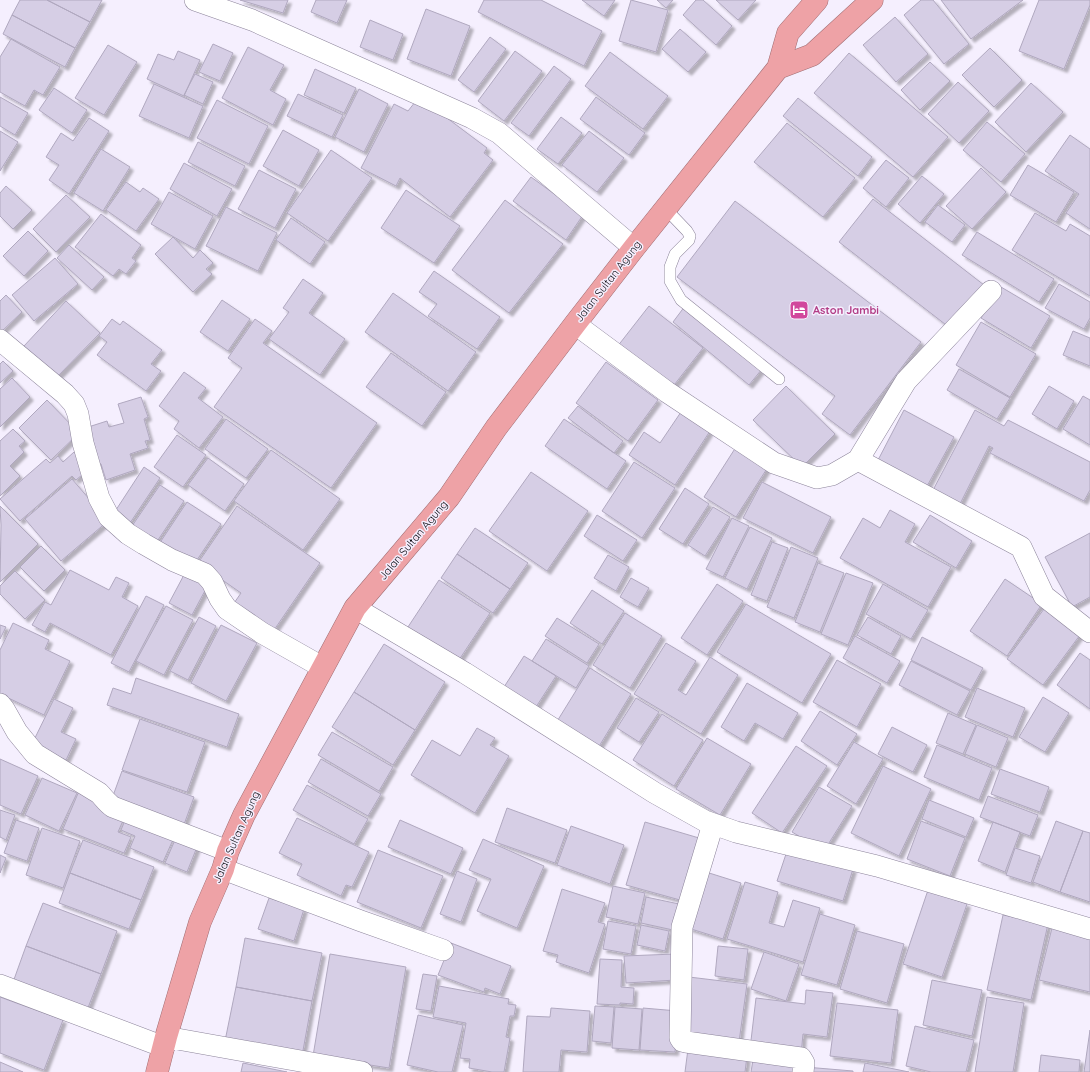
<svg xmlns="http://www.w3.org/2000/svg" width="1090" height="1072" viewBox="0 0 1090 1072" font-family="Quicksand,sans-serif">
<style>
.building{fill:#d6cee5;stroke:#b0a8bf;filter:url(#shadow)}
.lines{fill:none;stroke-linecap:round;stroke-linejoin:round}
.lane-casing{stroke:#8c849a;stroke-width:12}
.street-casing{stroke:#8c849a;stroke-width:22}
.highway-casing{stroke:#a16e73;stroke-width:23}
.lane{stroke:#fff;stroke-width:11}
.street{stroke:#fff;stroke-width:21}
.highway{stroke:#eea2a6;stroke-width:22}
.labels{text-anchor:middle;stroke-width:3;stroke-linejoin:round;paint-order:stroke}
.street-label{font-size:11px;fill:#110e15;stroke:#f5effe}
.hotel-label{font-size:11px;font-weight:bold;fill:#b23c85;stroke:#f5effe;text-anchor:start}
</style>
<defs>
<filter id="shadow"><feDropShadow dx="3.5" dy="3.5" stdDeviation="1" flood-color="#0004"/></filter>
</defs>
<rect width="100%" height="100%" fill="#f5effe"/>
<path class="building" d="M20,0H47L90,22L75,48L12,15Z
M47,0H102L90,22Z
M240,0H288L283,13Z
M316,0H347L337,23L311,12Z
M484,0H541L602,31L584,66L478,12Z
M582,0H615L604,16Z
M631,0L668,10L656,52L619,41Z
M657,0H673L666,8Z
M696,0H703L732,26L716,45L683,15Z
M716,0H756L738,20Z
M921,0H933L969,44L944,64L904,15Z
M941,0H1023L971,39Z
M1039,0H1090V5L1064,69L1019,51Z
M426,9L470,26L451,76L407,59Z
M12,15L75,48L65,67L3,34Z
M895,17L928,54L896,82L863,45Z
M370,20L403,34L393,60L360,47Z
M680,29L706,52L688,72L662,49Z
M490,37L506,49L474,92L458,80Z
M11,39L60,67L43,95L34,90L25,106L0,92V57Z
M213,44L233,53L220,81L199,72Z
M108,45L137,62L104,115L75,98Z
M248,47L284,65L270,90L286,99L273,125L222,98Z
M990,48L1022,80L994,107L962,75Z
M178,51L200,60L184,96L147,79L158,54L174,60Z
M515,51L542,71L504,121L478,101Z
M610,52L668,96L643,129L585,86Z
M849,53L948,137L913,177L814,93Z
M930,62L950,81L920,110L901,90Z
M554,66L571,79L529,136L511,123Z
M315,69L356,88L344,113L304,95Z
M195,74L213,82L203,104L184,95Z
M958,82L989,111L959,143L928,114Z
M1031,83L1063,112L1026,152L995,122Z
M154,84L203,106L189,138L139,116Z
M54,88L87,110L72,133L39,110Z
M359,89L388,104L364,152L335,137Z
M298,94L343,115L332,137L287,116Z
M0,97L28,113L15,135L0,126Z
M419,97L487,148L484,153L493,160L450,217L400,178L396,186L361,168L394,104L408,111Z
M596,97L645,133L629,155L580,119Z
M798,98L872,157L858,176L783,116Z
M217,100L268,126L249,164L197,138Z
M561,117L582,133L558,164L537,149Z
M89,118L109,131L69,194L49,180L59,165L46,157L61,133L73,141Z
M987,122L1025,154L1001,182L963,150Z
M787,123L855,178L823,217L754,162Z
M283,130L319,150L299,186L263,166Z
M0,131L18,142L0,171Z
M589,131L624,158L597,192L562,165Z
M1070,135L1090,149V229L1066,213L1079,194L1045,171Z
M198,142L245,166L235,186L188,162Z
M101,149L130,167L103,211L74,193Z
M331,150L372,178L328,241L287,213Z
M886,160L909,178L886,207L863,188Z
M184,163L232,189L217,216L170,189Z
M1028,165L1074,192L1056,222L1010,195Z
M981,168L1006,192L972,229L946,206Z
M259,170L296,189L275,228L238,209Z
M922,176L944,194L920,223L898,204Z
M531,177L583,215L566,240L513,201Z
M126,182L140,192L143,188L159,199L136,231L106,210Z
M6,186L32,210L13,229L0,216V193Z
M406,190L460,226L434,263L381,228Z
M169,192L213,216L195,249L151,224Z
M66,195L90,217L56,252L33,229Z
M873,199L984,285L950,328L839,242Z
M505,200L563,244L509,313L452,270Z
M735,201L921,342L850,435L822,414L835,396L677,277Z
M938,205L965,225L952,242L925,222Z
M226,207L277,233L258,271L206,246Z
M1035,213L1066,231L1070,224L1090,236V296L1012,250Z
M101,214L141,245L132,258L136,261L126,274L119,269L113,276L75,247Z
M291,218L325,242L310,264L276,240Z
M28,231L48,251L24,276L3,256Z
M977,232L1054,279L1039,302L962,255Z
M173,237L193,258L200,250L213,263L206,269L212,274L193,292L155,254Z
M69,245L104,277L92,290L57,258Z
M55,258L78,284L34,321L12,295Z
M434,271L500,317L477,349L428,316L437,304L419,292Z
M303,279L323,293L309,313L345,339L320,375L269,339L289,312L283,308Z
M1059,284L1090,302V318L1084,329L1045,308Z
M1001,287L1050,316L1031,348L981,318Z
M393,293L476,352L448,391L365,332Z
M6,295L22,312L0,333V301Z
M222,300L250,319L228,351L200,332Z
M66,301L100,333L57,377L24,346Z
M649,306L703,348L671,389L617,347Z
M685,306L762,369L749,385L673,322Z
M112,319L120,325L123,321L162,350L151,364L161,371L146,391L97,355L107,342L99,336Z
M255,319L272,331L263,343L377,423L331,488L214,407L242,368L228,358Z
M981,322L1036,354L1010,397L956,365Z
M1073,331L1090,338V366L1063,355Z
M391,353L446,392L422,426L366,387Z
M3,361L13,371L0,383V364Z
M606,362L658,400L628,441L576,403Z
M959,369L1010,398L997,419L947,390Z
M184,372L206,388L198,398L223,417L199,448L174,429L179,421L159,406Z
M12,378L30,397L0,427V389Z
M786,386L835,434L802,467L753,420Z
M1049,386L1074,401L1057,429L1032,414Z
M1083,396L1090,400V445L1063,429Z
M141,397L148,417L144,419L150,440L145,441L148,448L130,454L135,470L106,480L101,464L93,465L82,429L107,421L109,427L124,423L118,404Z
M47,400L79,433L51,460L19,428Z
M578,406L623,441L614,453L568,418Z
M904,410L954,437L926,488L877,462Z
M975,410L1004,426L1008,420L1090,462V490L1084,501L990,453L993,448L989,446L959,506L932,492Z
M681,412L710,431L675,485L629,455L644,432L660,443Z
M226,419L268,449L246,478L205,449Z
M564,419L626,461L607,489L545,446Z
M13,429L25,441L19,446L24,452L10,466L20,476L0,496V441Z
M177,435L206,455L183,487L154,467Z
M736,447L768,467L736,517L704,497Z
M271,450L340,499L303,550L234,501Z
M74,452L89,469L76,480L72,476L20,521L0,499L46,459L50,463L58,456L63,462Z
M208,458L244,484L225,511L188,485Z
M634,462L675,488L642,538L602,511Z
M144,467L160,478L128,526L112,516Z
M531,472L588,511L547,571L489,531Z
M72,479L108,521L61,561L25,519Z
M762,482L831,517L813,553L743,518Z
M160,485L184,501L156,543L132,526Z
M685,488L709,504L683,544L659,529Z
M187,502L221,524L193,566L159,544Z
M0,506L38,544L0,582L1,525Z
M237,506L320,563L272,633L232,606L241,593L198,563Z
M713,507L730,517L705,556L688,545Z
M890,510L915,524L905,542L951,567L928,607L840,558L863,518L880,528Z
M597,515L637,540L623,561L584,536Z
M930,515L972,541L956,568L913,542Z
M732,518L749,526L723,577L706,569Z
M750,527L772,538L747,589L725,578Z
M475,528L528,563L510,589L457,554Z
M1090,533V597L1072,607L1045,557Z
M772,542L788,548L767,601L751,595Z
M41,546L65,570L44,591L20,567Z
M791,547L818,558L794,618L767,607Z
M457,554L510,589L493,613L441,578Z
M608,555L629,567L616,591L594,578Z
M818,563L844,573L820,632L795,622Z
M70,570L109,590L116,577L129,583L122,597L138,606L111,655L50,623L45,632L32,625L45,602L51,605Z
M15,571L45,600L25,619L0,594V586Z
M185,573L208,585L192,615L169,603Z
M846,573L873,583L848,645L821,634Z
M631,578L649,588L638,607L620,597Z
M1005,579L1042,604L1007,656L970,631Z
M439,580L490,613L455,666L404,633Z
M717,584L743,601L707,655L681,638Z
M883,584L928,610L911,639L866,614Z
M592,590L624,611L602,644L570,623Z
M146,596L164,605L129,672L111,663Z
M746,604L831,654L802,703L717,652Z
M166,606L193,620L164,675L136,661Z
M1044,609L1080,635L1043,685L1007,659Z
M625,613L662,636L630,688L593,665Z
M199,617L216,626L188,680L170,671Z
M868,617L901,636L891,654L857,635Z
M557,618L599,644L587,663L545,636Z
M13,623L49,640L45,649L70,661L44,715L0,694V650Z
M0,625L6,627L0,639Z
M221,625L257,643L226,701L191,683Z
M855,636L900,661L887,683L843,658Z
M922,637L983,668L971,690L911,660Z
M546,639L589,666L576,688L532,661Z
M666,643L696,661L678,690L686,695L710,657L738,675L701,734L634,694Z
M384,644L445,682L415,730L354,692Z
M1080,653L1090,660V709L1057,685Z
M524,656L556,676L536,707L504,687Z
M837,660L881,684L857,727L813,702Z
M911,661L970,691L957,715L899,685Z
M590,668L631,694L598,748L556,723Z
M136,678L239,714L227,747L107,705L113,688L131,694Z
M747,683L798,713L783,739L755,723L744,741L721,727Z
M977,688L1025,708L1013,737L965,717Z
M354,692L415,730L393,765L332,727Z
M1043,697L1069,713L1045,752L1019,737Z
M636,698L659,712L639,742L617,728Z
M54,699L73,708L61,732L76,739L66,760L32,744Z
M820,711L857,734L837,765L801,741Z
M948,713L976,725L963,754L936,743Z
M662,714L703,740L674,786L633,760Z
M140,719L205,742L187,792L122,770Z
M977,725L1008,738L996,767L965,754Z
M892,727L927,745L913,772L878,754Z
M477,728L495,738L490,745L509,756L475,813L411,775L432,740L460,756Z
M332,732L393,767L379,791L318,755Z
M707,738L751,764L720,815L676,789Z
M854,742L883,759L856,804L827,786Z
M937,745L992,768L979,800L924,777Z
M796,746L827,766L782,833L752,813Z
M0,759L38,776L21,814L0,805Z
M321,759L381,794L368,816L308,782Z
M883,766L931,789L899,856L851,833Z
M1000,769L1049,787L1040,812L991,794Z
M122,771L194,797L182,830L110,804Z
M42,778L77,793L59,831L25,815Z
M307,785L368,819L354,844L293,810Z
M819,787L852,806L824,851L792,832Z
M79,791L125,816L118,832L131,837L124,853L63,829Z
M988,796L1038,815L1030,836L980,817Z
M929,800L974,818L966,837L922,819Z
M507,808L567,830L555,863L495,842Z
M0,810L15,815L6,840L0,837Z
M128,813L176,833L163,862L130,848L135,836L121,830Z
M297,818L369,852L352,887L346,885L341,896L297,875L302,864L279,853Z
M16,820L39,828L27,861L4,853Z
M400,820L463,848L451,874L388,847Z
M921,821L965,838L950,876L907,859Z
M1056,821L1083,831L1060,892L1033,882Z
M645,822L699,838L680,900L626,885Z
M993,822L1020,832L1005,872L978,861Z
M571,826L624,845L610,884L557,865Z
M42,828L80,841L63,888L26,875Z
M1083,831L1090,833V902L1060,892Z
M178,833L199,842L187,872L165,863Z
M483,839L544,866L517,928L477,911L491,879L469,870Z
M83,840L154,867L141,900L70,873Z
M788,848L853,869L843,901L777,881Z
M1015,848L1040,856L1031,883L1006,875Z
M378,850L443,876L421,928L357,902Z
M0,855L6,858L0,873Z
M457,871L477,879L461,922L440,914Z
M706,872L741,883L723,939L688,928Z
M70,873L141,900L129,929L59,903Z
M745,882L778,892L769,923L784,927L793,900L820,908L803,962L727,939Z
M613,886L645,893L638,924L606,917Z
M562,889L605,903L598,922L605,924L589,973L556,962L558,955L543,951Z
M928,890L967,904L942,977L903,964Z
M646,897L679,904L673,930L641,923Z
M269,898L304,909L294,941L258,929Z
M43,903L117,931L101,974L26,946Z
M820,914L855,925L837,985L801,975Z
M1003,915L1048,924L1031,1000L987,990Z
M608,921L636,926L631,954L603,949Z
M641,925L669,931L665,951L637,945Z
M1052,928L1090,937V992L1039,980Z
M857,931L904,944L887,1003L840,989Z
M245,938L322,953L312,1001L236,987Z
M451,943L511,966L500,994L485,988L484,992L438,975Z
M26,946L101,974L86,1013L12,985Z
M718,946L748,949L744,980L715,976Z
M764,952L799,964L786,1001L751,989Z
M330,954L406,967L389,1068L313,1056Z
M675,954L676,980L626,983L624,956Z
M600,959L622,960L621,987L634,988L633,1004L620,1003V1005L597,1004Z
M423,974L437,976L431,1011L416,1009Z
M689,977L747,984L739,1042L682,1035Z
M932,980L982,990L972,1036L923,1025Z
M439,986L509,999L508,1004L516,1005L514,1016H510L506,1037L510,1038L504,1072H492L469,1068L470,1059L460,1058L466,1023L433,1017Z
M236,987L312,1001L302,1056L225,1041Z
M806,990L833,993L827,1037L803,1034L801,1055L750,1049L756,998L805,1004Z
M0,997L63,1020L44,1070L0,1053Z
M987,997L1024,1003L1013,1072H975Z
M837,1003L898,1010L891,1063L830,1056Z
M595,1006L614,1007L611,1043L592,1041Z
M615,1007L642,1009L639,1050L612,1048Z
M551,1008L590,1011L587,1052L561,1050L559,1072H523L527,1016L550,1017Z
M643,1008L678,1011L675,1052L640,1050Z
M418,1015L463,1025L452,1072H438L407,1065Z
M915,1026L974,1040L966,1072H931L906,1066Z
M1090,1030V1072H1084Z
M688,1049L747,1056L745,1072H685Z
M754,1054L800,1061L798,1072H751Z
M1041,1055L1080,1060L1079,1072H1039Z
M0,1062L23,1072H0Z
M243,1063L287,1072H241Z
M865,1063L909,1072H863Z
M805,1067L853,1071V1072H805Z"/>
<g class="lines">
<g class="lane-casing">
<path id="lane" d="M665,208L687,231L690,236L689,240L675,254L670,267V281L681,300L779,379"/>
</g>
<g class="street-casing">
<path id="street" d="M195,0L252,20L472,118L499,133L634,248
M575,324L667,392L774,463L817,478L832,475L858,460L1021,547L1044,596L1090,632
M0,340L65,394L74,404L78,414L83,443L99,498L109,517L128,534L144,544L172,560L205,574L212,582L220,599L227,609L262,633L322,667
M858,460L906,381L991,291
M355,608L465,673L655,793L705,821L736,832L877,866L1090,929
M0,704L4,709L17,732L35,754L99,793C104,798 107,803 113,807L228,851
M713,824L682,927L680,1038L682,1041L686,1042L801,1058L804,1063L803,1072
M223,869L361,921L443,950
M0,985L164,1047
M166,1037L362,1072"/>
</g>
<g class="highway-casing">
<path id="highway" d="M778,68L812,55L872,0
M157,1072L166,1037L200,922L223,869L228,851L244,815L355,608L449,497L496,428L575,324L634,248L778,68L788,33L817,0"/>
</g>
<use href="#lane" class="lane"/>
<use href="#street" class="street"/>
<use href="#highway" class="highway"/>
</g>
<defs>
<g id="hotel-square" transform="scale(1)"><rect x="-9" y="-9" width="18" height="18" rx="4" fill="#d1479c" stroke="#f5effe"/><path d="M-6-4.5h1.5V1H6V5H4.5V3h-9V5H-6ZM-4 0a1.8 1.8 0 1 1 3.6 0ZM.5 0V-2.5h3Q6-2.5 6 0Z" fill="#fff"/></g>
</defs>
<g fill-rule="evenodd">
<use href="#hotel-square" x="799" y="310"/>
</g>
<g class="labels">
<g class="street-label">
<text transform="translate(608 281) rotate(-52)" y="4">Jalan Sultan Agung</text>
<text transform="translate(413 540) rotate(-50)" y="4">Jalan Sultan Agung</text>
<text transform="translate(236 837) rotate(-66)" y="4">Jalan Sultan Agung</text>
</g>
<g class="hotel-label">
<text x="813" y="314">Aston Jambi</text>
</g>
</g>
</svg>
